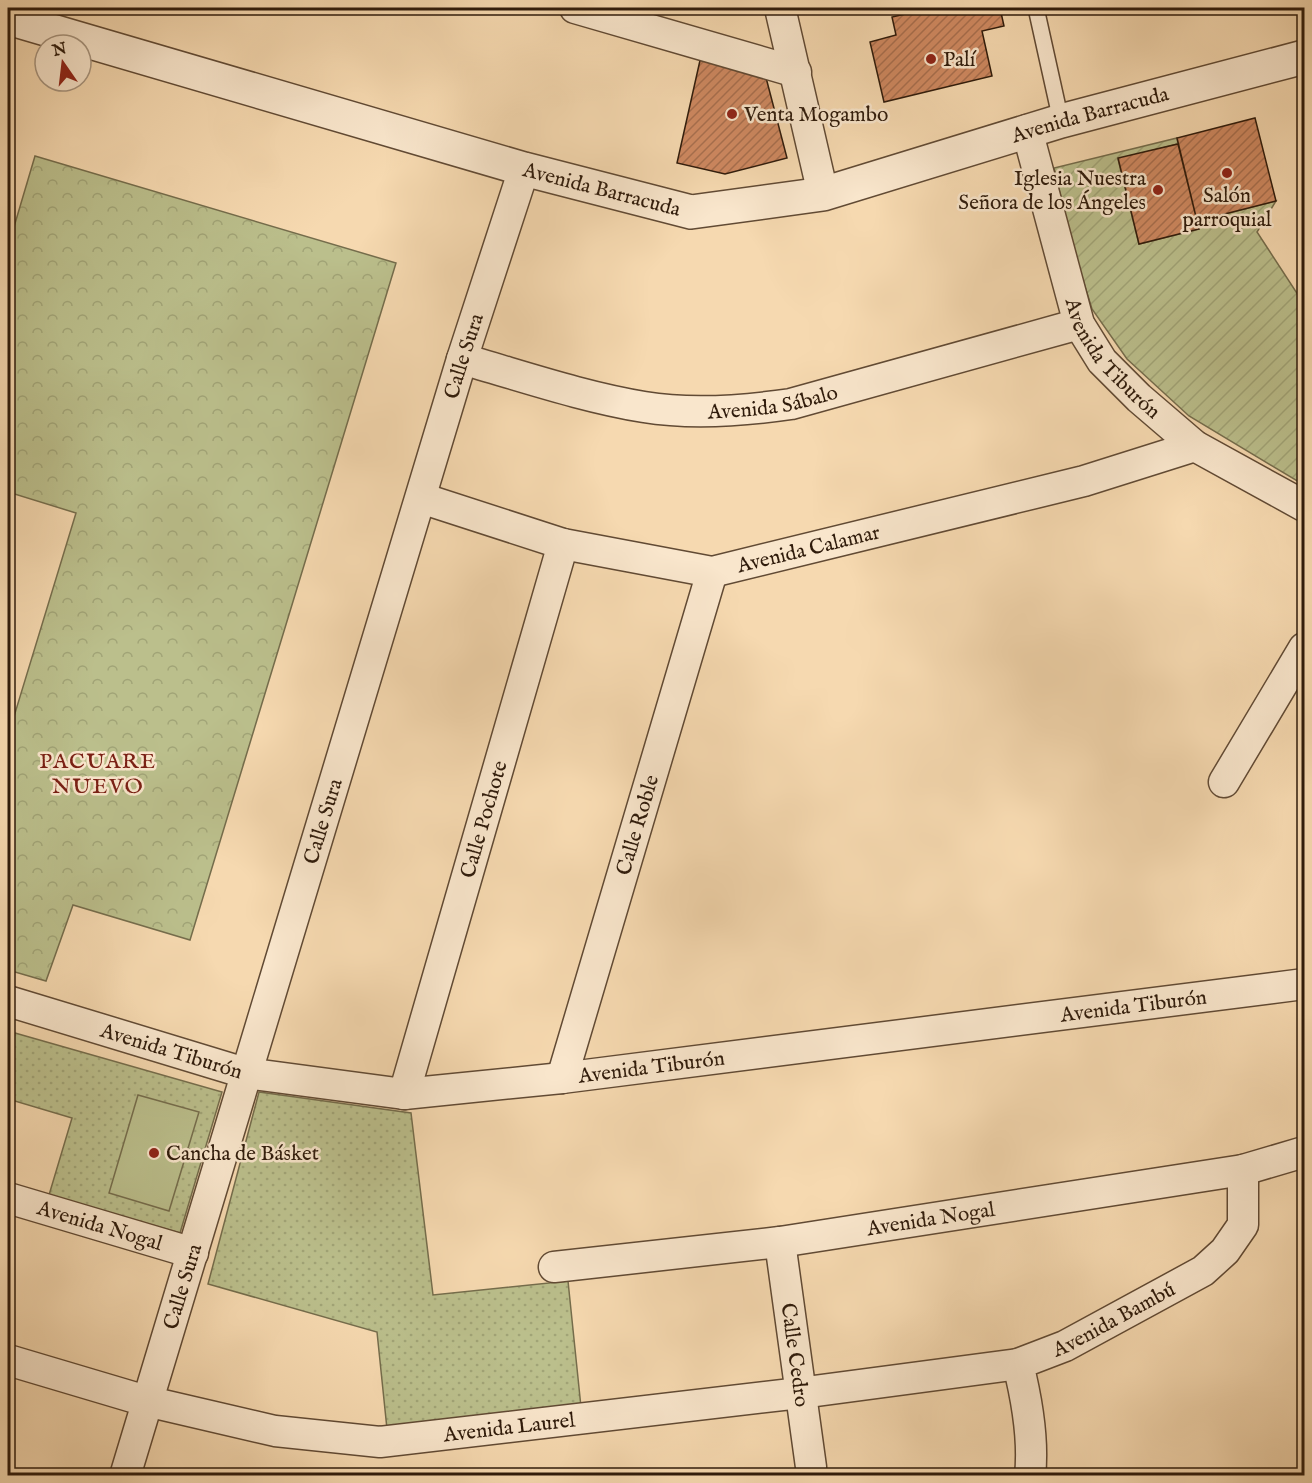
<svg xmlns="http://www.w3.org/2000/svg" width="1312" height="1483" viewBox="0 0 1312 1483" font-family="'IM FELL English',serif">
<style>
.grass{fill:url(#grass-dots);stroke:#756d4c;stroke-width:1.5}
.forest{fill:url(#forest-crowns);stroke:#756d4c;stroke-width:1.5}
.garden{fill:url(#garden-furrows);stroke:#756d4c;stroke-width:1.5}
.pitch{fill:#bbbf8c;stroke:#756d4c;stroke-width:1.5}
.building{fill:url(#building-hatch);stroke:#2f1b0b;stroke-width:1.5}
.lines{fill:none;stroke-linecap:round;stroke-linejoin:round}
.service-casing{stroke:#614a34;stroke-width:18}
.minor-casing{stroke:#614a34;stroke-width:33}
.tertiary-casing{stroke:#614a34;stroke-width:36}
.service{stroke:#f9e6cc;stroke-width:15}
.minor{stroke:#f9e6cc;stroke-width:30}
.tertiary{stroke:#f9e6cc;stroke-width:33}
.poi-dot{fill:#8f2418;stroke:#f9e6cc;stroke-width:2}
.labels{text-anchor:middle;stroke-width:5;stroke-linejoin:round;paint-order:stroke}
.poi-label{font-size:21px;fill:#2f1b0b;stroke:#f9e6cc;text-anchor:start}
.street-label{font-size:21px;fill:#2f1b0b;stroke:#f9e6cc}
.neighbourhood-label{font-size:22px;letter-spacing:1.5px;fill:#7a1f14;stroke:#f9e6cc}
</style>
<defs>
<pattern id="grass-dots" width="8" height="8" patternUnits="userSpaceOnUse" patternTransform="scale(1.5)"><rect width="8" height="8" fill="#bbbf8c"/><path d="M2 2h.1M6 6h.1" fill="none" stroke="#a1a477" stroke-width="1.8" stroke-linecap="round"/></pattern>
<pattern id="forest-crowns" width="20" height="18" patternUnits="userSpaceOnUse" patternTransform="scale(1.5)"><rect width="20" height="18" fill="#bbbf8c"/><path d="M2 6a3 3 0 1 1 6 0M12 15a3 3 0 1 1 6 0" fill="none" stroke="#a1a477"/></pattern>
<pattern id="garden-furrows" width="10" height="10" patternUnits="userSpaceOnUse" patternTransform="scale(1.5)"><rect width="10" height="10" fill="#bbbf8c"/><path d="M-1 1l2-2M0 10L10 0M9 11l2-2" fill="none" stroke="#a1a477"/></pattern>
<pattern id="building-hatch" width="6" height="6" patternUnits="userSpaceOnUse" patternTransform="scale(1.5)"><rect width="6" height="6" fill="#cf8961"/><path d="M-1 1l2-2M0 6l6-6M5 7l2-2" fill="none" stroke="#a86f4e"/></pattern>
</defs>
<rect width="100%" height="100%" fill="#f6d9b0"/>
<filter id="stains"><feTurbulence type="fractalNoise" baseFrequency=".00333" numOctaves="4"/><feColorMatrix values="0 0 0 0 .2 0 0 0 0 .09 0 0 0 0 .02 0 0 0 .5 -.17"/></filter>
<radialGradient id="worn" r=".72"><stop offset=".6" stop-color="#630" stop-opacity="0"/><stop offset="1" stop-color="#630" stop-opacity=".3"/></radialGradient>
<path class="grass" d="M8,1031L222,1092L180,1233L49,1195L72,1118L8,1099Z
M259,1092L411,1113L433,1295L568,1281L581,1407L387,1429L377,1332L208,1284Z"/>
<path class="forest" d="M35,156L396,263L190,940L73,905L46,981L8,970V736L76,513L8,492V247Z"/>
<path class="garden" d="M1177,138L1178,144L1118,159L1139,244L1199,229L1197,221L1276,201L1257,232L1304,304V485L1189,416L1127,359L1092,309L1073,248L1054,168Z"/>
<path class="pitch" d="M138,1095L199,1112L169,1211L109,1193Z"/>
<path class="building" d="M932,8H1000L1004,26L982,31L992,76L884,102L870,42L896,35L892,17Z
M701,56L764,70L787,158L725,174L677,163Z
M1255,118L1276,201L1197,221L1177,138Z
M1178,144L1199,229L1139,244L1118,158Z"/>
<g class="lines">
<g class="service-casing">
<path id="service" d="M1036,8L1061,121"/>
</g>
<g class="minor-casing">
<g id="minor">
<path d="M575,8L796,72"/>
<path d="M780,8L823,194"/>
<path id="s1" d="M1027,130L1079,324L1102,361L1139,398L1195,446L1304,506"/>
<path id="s2" d="M462,359C522,376 583,397 644,407C692,415 743,411 791,404L1079,324"/>
<path id="s3" d="M421,498L563,544L712,572L1084,481L1195,446"/>
<path d="M1224,782L1304,648"/>
<path id="s4" d="M8,1001L245,1073L404,1094L562,1078L1304,984"/>
<path id="s5" d="M562,1078L712,572"/>
<path id="s6" d="M404,1094L563,544"/>
<path id="s7" d="M8,1198L193,1253"/>
<path id="s8" d="M780,1242L811,1467"/>
<path id="s9" d="M554,1267L780,1242L1243,1170L1304,1152"/>
<path id="s10" d="M8,1360L146,1401L275,1431L380,1442L800,1393L1018,1364"/>
<path id="s11" d="M125,1476L462,359L524,169"/>
<path id="s12" d="M1030,1476C1034,1439 1027,1400 1018,1364L1065,1346L1203,1271L1225,1251L1243,1225V1170"/>
</g>
</g>
<g class="tertiary-casing">
<g id="tertiary">
<path id="s13" d="M8,18L524,169L691,212L823,194L1061,121L1304,57"/>
</g>
</g>
<use href="#service" class="service"/>
<use href="#minor" class="minor"/>
<use href="#tertiary" class="tertiary"/>
</g>
<g class="poi-dot">
<circle cx="931" cy="59" r="6"/>
<circle cx="732" cy="114" r="6"/>
<circle cx="1227" cy="173" r="6"/>
<circle cx="1158" cy="190" r="6"/>
<circle cx="154" cy="1153" r="6"/>
</g>
<g class="labels">
<g class="poi-label">
<text x="943" y="66">Palí</text>
<text x="744" y="121">Venta Mogambo</text>
<text x="1146" y="185" text-anchor="end">Iglesia Nuestra<tspan x="1146" dy="24">Señora de los Ángeles</tspan></text>
<text x="1227" y="202" text-anchor="middle">Salón<tspan x="1227" dy="24">parroquial</tspan></text>
<text x="166" y="1160">Cancha de Básket</text>
</g>
<g class="street-label">
<text dy="7" stroke="none"><textPath href="#s13" startOffset="1122">Avenida Barracuda</textPath></text>
<text dy="7" stroke="none"><textPath href="#s13" startOffset="618">Avenida Barracuda</textPath></text>
<text dy="7" stroke="none"><textPath href="#s1" startOffset="248">Avenida Tiburón</textPath></text>
<text dy="7" stroke="none"><textPath href="#s11" startOffset="1170">Calle Sura</textPath></text>
<text dy="7" stroke="none"><textPath href="#s2" startOffset="318">Avenida Sábalo</textPath></text>
<text dy="7" stroke="none"><textPath href="#s3" startOffset="400">Avenida Calamar</textPath></text>
<text dy="7" stroke="none"><textPath href="#s6" startOffset="286">Calle Pochote</textPath></text>
<text dy="7" stroke="none"><textPath href="#s11" startOffset="684">Calle Sura</textPath></text>
<text dy="7" stroke="none"><textPath href="#s5" startOffset="264">Calle Roble</textPath></text>
<text dy="7" stroke="none"><textPath href="#s4" startOffset="1143">Avenida Tiburón</textPath></text>
<text dy="7" stroke="none"><textPath href="#s4" startOffset="171">Avenida Tiburón</textPath></text>
<text dy="7" stroke="none"><textPath href="#s4" startOffset="657">Avenida Tiburón</textPath></text>
<text dy="7" stroke="none"><textPath href="#s9" startOffset="380">Avenida Nogal</textPath></text>
<text dy="7" stroke="none"><textPath href="#s7" startOffset="96">Avenida Nogal</textPath></text>
<text dy="7" stroke="none"><textPath href="#s11" startOffset="198">Calle Sura</textPath></text>
<text dy="7" stroke="none"><textPath href="#s12" startOffset="219">Avenida Bambú</textPath></text>
<text dy="7" stroke="none"><textPath href="#s8" startOffset="114">Calle Cedro</textPath></text>
<text dy="7" stroke="none"><textPath href="#s10" startOffset="512">Avenida Laurel</textPath></text>
</g>
<g class="neighbourhood-label">
<text x="98" y="768">PACUARE<tspan x="98" dy="25">NUEVO</tspan></text>
</g>
</g>
<rect width="1312" height="1483" fill="none" stroke="#f6d9b0" stroke-width="30"/>
<rect x="9" y="9" width="1294" height="1465" fill="none" stroke="#2f1b0b" stroke-width="3"/>
<rect x="15" y="15" width="1282" height="1453" fill="none" stroke="#2f1b0b" stroke-width="1.5"/>
<g transform="translate(63 63) rotate(346)"><circle r="28" fill="#f9e6cc" stroke="#a8957f" stroke-width="1.5"/>
<path d="M0-4.5L10 22L0 15L-10 22Z" fill="#8f2418"/>
<text y="-9" font-size="16" font-weight="bold" text-anchor="middle" fill="#2f1b0b">N</text>
</g>
<rect width="100%" height="100%" filter="url(#stains)"/>
<rect width="100%" height="100%" fill="url(#worn)"/>
</svg>
